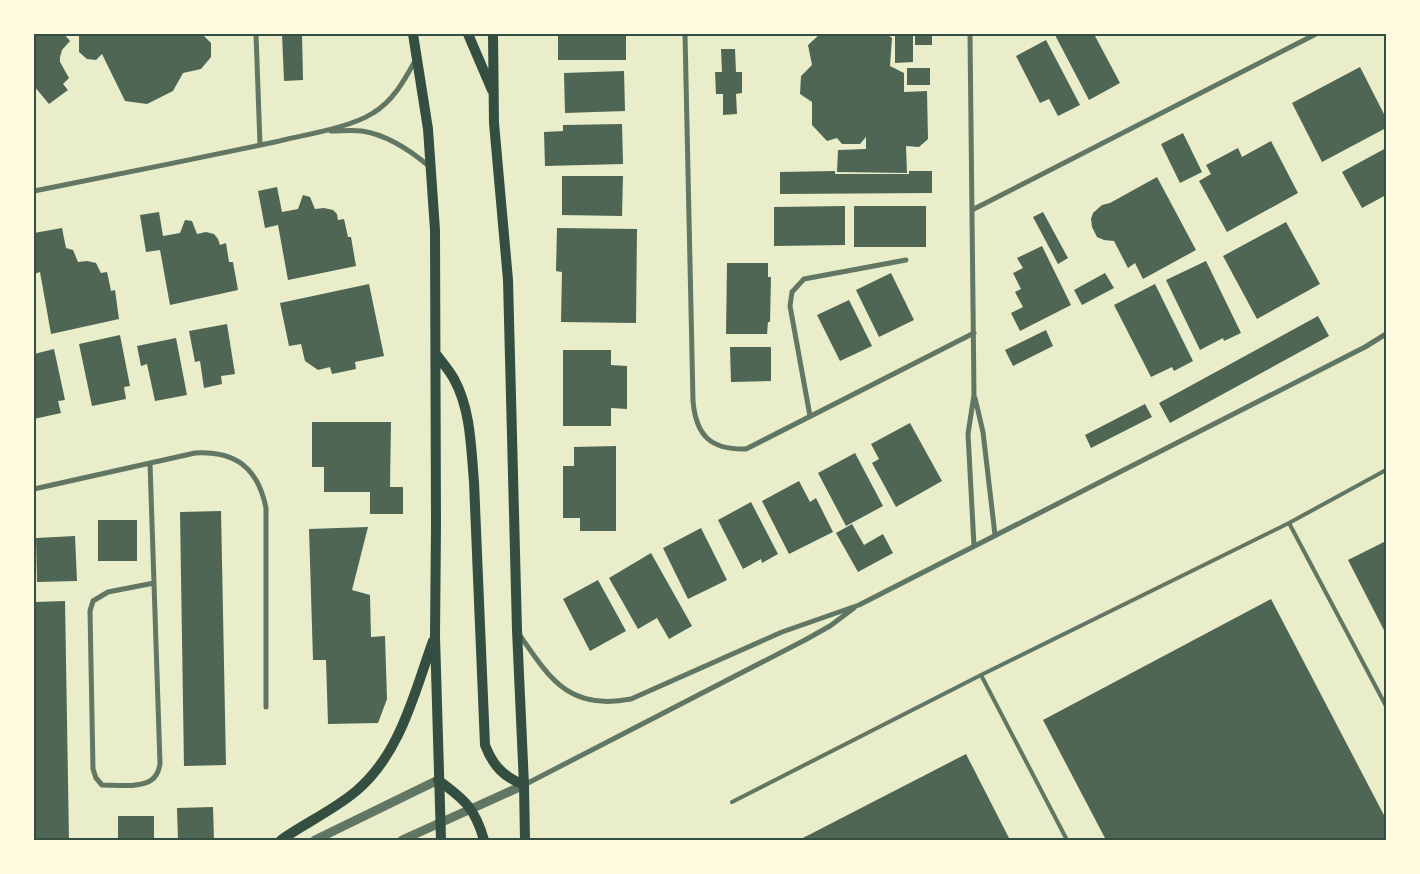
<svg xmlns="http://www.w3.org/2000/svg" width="1420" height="874" viewBox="0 0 1420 874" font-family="'DM Sans',sans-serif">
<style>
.building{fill:#4f6655}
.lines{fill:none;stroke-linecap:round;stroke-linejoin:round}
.service{stroke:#617663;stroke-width:4}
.minor{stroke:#617663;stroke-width:5}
.tertiary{stroke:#617663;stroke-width:9}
.secondary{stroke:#344e41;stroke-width:10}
.neatline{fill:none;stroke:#344e41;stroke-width:2}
</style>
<rect width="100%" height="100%" fill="#e9edc9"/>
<path class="building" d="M34,34H64L70,41L62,50L60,57V62L69,78L63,84L68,90L49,104L34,86Z
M79,34H202L211,43V57L201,69L183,73L173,91L147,104L125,101L102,54L96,60L87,59L79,52Z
M282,34H302L303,80L284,81Z
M558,34H626V60H558Z
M820,34H887L892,38L890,66L904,73V92L927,91L928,139L919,147L906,146L907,173L837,172L838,150L866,149V137L860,144H842L837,138L827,141L812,125V102L800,94L801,76L812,65L808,45Z
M895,34H913V62L895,63Z
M915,34H932V45H915Z
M1058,34H1094L1120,83L1089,100L1055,35Z
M1046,40L1080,105L1058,116L1049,99L1040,103L1016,56Z
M721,49H735L736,72H742V93L736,94L737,114L723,115V94H716L715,72H722Z
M1360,67L1386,118V128L1322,162L1292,103Z
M907,68H930V85H907Z
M624,71L625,111L565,113L564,73Z
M622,124L623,164L545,166L544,132L563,131V125Z
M1183,133L1202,172L1180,183L1161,144Z
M1271,141L1298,193L1227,232L1199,181L1211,174L1206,165L1238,148L1242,157Z
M1386,148V195L1362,208L1342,172Z
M835,171V174H909V171H932V193L780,194V172Z
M562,176H623L622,216L562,215Z
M1157,177L1196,250L1143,279L1135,263L1128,268L1114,241L1104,240L1097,237L1092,227L1091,219L1093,213L1102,205L1110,203Z
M277,187L282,212L298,209L303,195L310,197L315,209L324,208L333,210L337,214L338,220L344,219L348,237H351L356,266L288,280L278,225L265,228L258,191Z
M845,206V245L774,246V207Z
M854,206H926V247H854Z
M159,212L163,236L180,233L185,220L192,221L197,234L206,232L214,234L218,239L220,245L226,243L229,262H233L238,290L170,305L160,250L146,252L140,215Z
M1043,212L1068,258L1058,264L1033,217Z
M1286,222L1320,284L1257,319L1223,256Z
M62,228L66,248L73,250L78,262L87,261L96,263L101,273L107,272L111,291L115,290L119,319L51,334L40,272L34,274V233Z
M557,228L637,229L636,323L561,322L562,272L556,271Z
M1042,246L1071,305L1020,331L1011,313L1023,307L1015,292L1021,289L1013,273L1023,268L1017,258Z
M1206,261L1241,333L1224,341L1223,338L1200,350L1166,280Z
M727,263H768V277H771L770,322H768L767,334H726Z
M891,273L914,320L879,337L856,290Z
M1105,273L1114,288L1082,305L1074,290Z
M369,284L384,356L355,362L356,369L332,374L330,367L318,370L305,361L301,344L289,346L280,303Z
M1155,284L1193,361L1174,371L1172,367L1151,377L1114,305Z
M849,300L872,346L840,361L817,315Z
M1318,316L1329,336L1170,423L1159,403Z
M227,324L235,374L221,376L222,384L204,388L200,361L195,362L189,331Z
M1046,330L1053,346L1013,366L1005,350Z
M120,335L130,386L124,387L126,399L92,406L79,344Z
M176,338L187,395L155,401L147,364L141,366L137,346Z
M730,347H771V381L731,382Z
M54,349L65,400L58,401L61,413L34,419V354Z
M563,350H611V365L627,366V409L611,408V426H563Z
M1145,404L1152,417L1091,448L1085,435Z
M312,422H391L390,487H403V514H370V492H324V467H312Z
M910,423L942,481L896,507L872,463L879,459L871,444Z
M616,446V531H580V518H563V466H574V447Z
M855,453L883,506L846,526L818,473Z
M799,481L810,502L816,498L833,532L789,554L762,501Z
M751,502L778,554L762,563L761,559L743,569L718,520Z
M221,511L226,765L184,766L180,512Z
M98,520H137V561H98Z
M852,524L864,545L883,534L893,553L858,572L836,533Z
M368,527L352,590L370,595L371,637L385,636L387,699L378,723L328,724L326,660H313L309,529Z
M701,528L727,580L688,599L663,548Z
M75,536L77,581L37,582L36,538Z
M1386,541V634L1348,560Z
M651,553L692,626L669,639L657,618L638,629L609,578Z
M598,580L626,631L590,651L563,599Z
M1271,599L1386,819V840H1106L1043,720Z
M65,601L69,840H34V602Z
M966,754L1010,840H799Z
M213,807L214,840H178L177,808Z
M118,816H154V840H118Z"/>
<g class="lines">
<path class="service" d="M1289,523L1386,706
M981,675L1067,840
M732,802L981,675L1289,523L1386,470"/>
<path class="minor" d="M256,34L260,145
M685,34L693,401C696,436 711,450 746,449L974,333
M970,34L974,395L968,434L974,546
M331,131C341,131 352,130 362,131C388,135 410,150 430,167
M34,191C114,175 195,159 275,142C303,135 350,128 373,113C393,101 404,81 415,61
M972,210L1316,34
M975,398L983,432L995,535
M810,416L790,306L792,292L804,279L906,260
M150,463L160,764C159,770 157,777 150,781C137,788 116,785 102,785L96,778L93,769L90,611L93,601L108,592L154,583
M34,489L195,453C236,451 258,468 266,508V707
M519,634C550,679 569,711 631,699L782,632L859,605L1365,347L1386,334
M524,785L805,640L830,626L854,608"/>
<path class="tertiary" d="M315,840L438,780
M402,840L524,785"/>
<path class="secondary" d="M413,34L428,129L435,230L436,525L435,636L441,840
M468,34L492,90
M493,34L494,123L508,280L517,630L524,785L525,840
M436,354C442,362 449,370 454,379C471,410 471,448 474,482L485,745C493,766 504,777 524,785
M438,780C464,799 475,808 484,840
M281,840C305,823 332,811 355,792C400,755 414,694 433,641"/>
</g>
<rect width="1420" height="874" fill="none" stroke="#fefae0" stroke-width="70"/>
<rect x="35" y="35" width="1350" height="804" class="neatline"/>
</svg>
